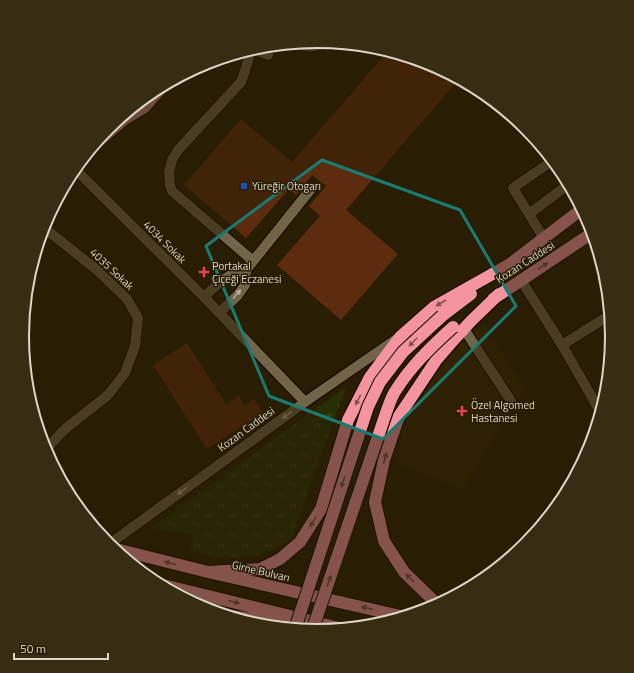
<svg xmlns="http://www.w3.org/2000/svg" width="634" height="673" viewBox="0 0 634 673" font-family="'Titillium Web',sans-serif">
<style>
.built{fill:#332401}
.park{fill:url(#park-tufts)}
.building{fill:#5d2b0e}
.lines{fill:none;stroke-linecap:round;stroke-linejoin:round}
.minor-casing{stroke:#110700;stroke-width:12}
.major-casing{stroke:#110700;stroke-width:12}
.highway-casing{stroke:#110700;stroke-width:14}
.minor{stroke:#716448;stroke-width:10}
.major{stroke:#bf817c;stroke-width:10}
.highway{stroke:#f3949e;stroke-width:12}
.rail-casing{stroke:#aba290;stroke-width:4.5}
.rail{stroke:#291e03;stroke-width:3;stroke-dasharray:9;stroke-linecap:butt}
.highway-bridge-casing{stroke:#110700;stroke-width:14;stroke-linecap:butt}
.highway-bridge{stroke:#f3949e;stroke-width:12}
.oneway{fill:#845349}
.oneway2{fill:#b8ae9b}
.marked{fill:none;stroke:#197b72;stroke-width:3;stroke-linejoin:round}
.transit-dot{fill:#1a4fb4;stroke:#291e03;stroke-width:1.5}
.health-dot{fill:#e0444e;stroke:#291e03;stroke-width:1.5}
.labels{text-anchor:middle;stroke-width:3;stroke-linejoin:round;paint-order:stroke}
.poi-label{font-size:11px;fill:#ded6c7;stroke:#291e03;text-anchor:start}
.street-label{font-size:11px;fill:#ded6c7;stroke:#291e03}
.rim{fill:none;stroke:#ded6c7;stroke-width:2}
</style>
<defs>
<pattern id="park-tufts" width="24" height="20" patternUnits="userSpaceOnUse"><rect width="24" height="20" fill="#272f05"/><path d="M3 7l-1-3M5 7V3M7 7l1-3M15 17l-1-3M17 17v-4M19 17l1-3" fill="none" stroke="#464c28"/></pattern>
</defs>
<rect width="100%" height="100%" fill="#291e03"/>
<path class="built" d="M483,324L525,389L462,489L398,464L401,433L434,376L463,341Z"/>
<path class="park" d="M346,387L290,542L259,555L224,558L189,551L194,535L151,528Z"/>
<path class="building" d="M388,51L430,64L459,79L346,210L398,254L341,320L277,265L320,216L309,206L326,186L312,175L296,195L289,189L246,238L184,185L241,119L292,162Z
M187,343L226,404L239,396L244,405L254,399L263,413L207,449L153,365Z"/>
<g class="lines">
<g class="minor-casing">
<path id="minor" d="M294,44C305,47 316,48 326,42
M254,49L268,55
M251,50L245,71L241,82L178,150L172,160L169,172L170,185L172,191L253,261
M75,169L204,297L305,402
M529,214L569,184
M43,227L97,270L127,299L138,318L135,346L125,373L108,395L65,429L45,450
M543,237L513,188L552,161
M521,280L562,345L601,413
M204,297C218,284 226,274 246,270
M219,313L238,295L245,285L246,270L311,189
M464,329L511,401
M562,345L610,315
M108,545L305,402L395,340"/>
</g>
<g class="major-casing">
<path id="major" d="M92,148L125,120L145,108L166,84"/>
</g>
<g class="highway-casing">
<path id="highway" d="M506,267L582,209
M493,299L592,233
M442,316L471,294
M112,548L208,572L405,617
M208,572L260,569L280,559L300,542L321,509L348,420L370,377L400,337L434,307L512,263
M155,583L343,629
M438,605L404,572L384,541L375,502L384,460L399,416L437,359L450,344L471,321L499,294
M225,615L305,627"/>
</g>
<use href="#minor" class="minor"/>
<use href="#major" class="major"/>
<use href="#highway" class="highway"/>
<g class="rail-casing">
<path id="rail" d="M381,624L386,616"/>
</g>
<use href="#rail" class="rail"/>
<g class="highway-bridge-casing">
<path id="highway-bridge" d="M295,629L368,407L380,382L403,352L442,316
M312,631L386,413C389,405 391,397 396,390C411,366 432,346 453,327"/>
</g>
<use href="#highway-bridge" class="highway-bridge"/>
</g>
<defs><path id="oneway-solid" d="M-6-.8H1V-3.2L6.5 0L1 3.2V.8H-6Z"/></defs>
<g class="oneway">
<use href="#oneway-solid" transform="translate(543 266) rotate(-34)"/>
<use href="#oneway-solid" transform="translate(441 303) rotate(150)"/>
<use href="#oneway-solid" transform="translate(413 342) rotate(134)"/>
<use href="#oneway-solid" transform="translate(358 400) rotate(117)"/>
<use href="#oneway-solid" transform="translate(385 458) rotate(-74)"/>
<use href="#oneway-solid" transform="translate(343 482) rotate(108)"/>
<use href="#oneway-solid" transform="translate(313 522) rotate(122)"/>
<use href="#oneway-solid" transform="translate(170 563) rotate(-166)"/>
<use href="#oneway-solid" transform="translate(410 578) rotate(-135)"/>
<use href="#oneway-solid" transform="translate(329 581) rotate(-71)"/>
<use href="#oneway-solid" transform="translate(234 602) rotate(14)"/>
<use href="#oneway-solid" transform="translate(367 608) rotate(-167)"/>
</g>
<g class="oneway2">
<use href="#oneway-solid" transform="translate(237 294) rotate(-50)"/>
<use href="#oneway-solid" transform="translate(287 415) rotate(144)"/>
<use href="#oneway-solid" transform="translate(182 491) rotate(144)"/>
</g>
<path d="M0 0H634V673H0ZM322,160L460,210L516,306L383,439L269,396L206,246Z" fill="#291e03" fill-opacity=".55" fill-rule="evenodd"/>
<path class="marked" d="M322,160L460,210L516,306L383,439L269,396L206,246Z"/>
<rect class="transit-dot" x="240" y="182" width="8" height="8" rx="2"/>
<g class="health-dot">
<path d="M202 266h4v4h4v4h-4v4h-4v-4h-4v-4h4z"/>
<path d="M460 405h4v4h4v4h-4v4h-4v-4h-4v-4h4z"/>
</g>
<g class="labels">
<g class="poi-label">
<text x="252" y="190">Yüreğir Otogarı</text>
<text x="212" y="270">Portakal<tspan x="212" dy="13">Çiçeği Eczanesi</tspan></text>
<text x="471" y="409">Özel Algomed<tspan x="471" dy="13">Hastanesi</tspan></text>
</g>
<g class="street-label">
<text transform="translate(165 242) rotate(45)" y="4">4034 Sokak</text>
<text transform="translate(525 262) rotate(-33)" y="4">Kozan Caddesi</text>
<text transform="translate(112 269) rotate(43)" y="4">4035 Sokak</text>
<text transform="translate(246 429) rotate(-36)" y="4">Kozan Caddesi</text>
<text transform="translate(261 571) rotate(13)" y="4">Girne Bulvarı</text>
</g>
</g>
<path d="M0 0H634V673H0ZM29 336a288 288 0 1 1 576 0a288 288 0 1 1-576 0Z" fill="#372d13" fill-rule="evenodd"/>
<path class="rim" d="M29 336a288 288 0 1 1 576 0a288 288 0 1 1-576 0Z"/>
<path d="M14 653v6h94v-6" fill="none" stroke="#ded6c7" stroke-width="2"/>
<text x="20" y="653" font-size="12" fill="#ded6c7" stroke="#291e03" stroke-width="3" paint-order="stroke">50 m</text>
</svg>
